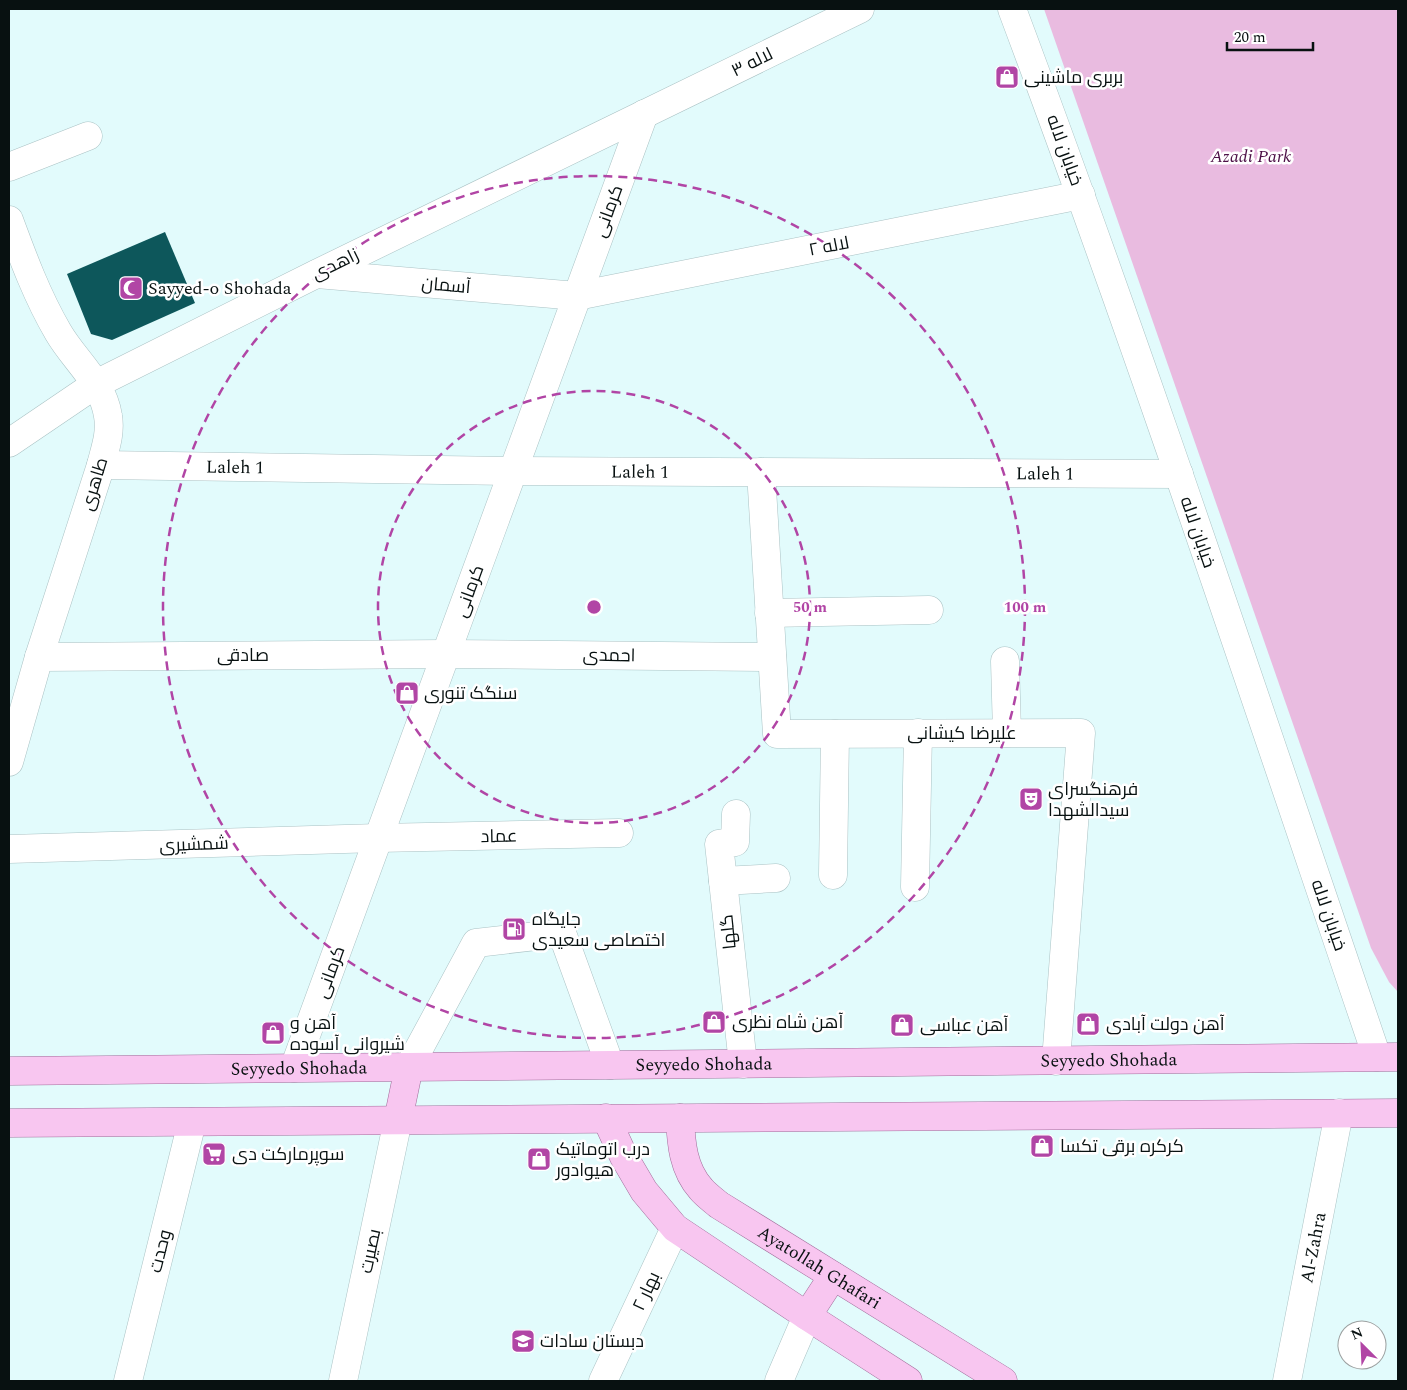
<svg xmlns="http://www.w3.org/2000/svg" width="1407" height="1390" viewBox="0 0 1407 1390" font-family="Spectral,Cairo,serif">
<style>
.green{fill:#e9bbe0}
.building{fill:#0d575b}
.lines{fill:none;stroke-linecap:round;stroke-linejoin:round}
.minor-casing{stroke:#aac2c4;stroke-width:29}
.major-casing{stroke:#a16e9b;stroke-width:29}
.minor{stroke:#fff;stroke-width:28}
.major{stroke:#f8c6f0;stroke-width:28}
.ring{fill:none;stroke:#b145a5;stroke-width:2.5;stroke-dasharray:9 6}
.labels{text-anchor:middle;stroke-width:5;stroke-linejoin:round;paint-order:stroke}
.street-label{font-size:18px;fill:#081111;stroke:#fff}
.poi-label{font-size:18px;fill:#081111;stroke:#fff;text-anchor:start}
.park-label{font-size:18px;font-style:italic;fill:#4d1047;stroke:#fff}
.centre{fill:#b145a5;stroke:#fff;stroke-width:2.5}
.ring-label{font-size:15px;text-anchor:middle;font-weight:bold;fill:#b145a5;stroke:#fff;stroke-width:5;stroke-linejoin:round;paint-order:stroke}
</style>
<rect width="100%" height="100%" fill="#e2fbfc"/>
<path class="green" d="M1044,9H1398V992L1389,982L1371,948Z"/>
<path class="building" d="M165,232L195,303L112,340L91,334L67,274Z"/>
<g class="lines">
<g class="minor-casing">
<g id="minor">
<path d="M1012,9C1142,356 1258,707 1377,1057"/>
<path d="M9,167L88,136"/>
<path d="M9,220C23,258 37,296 58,332C74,360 103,382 108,416C111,433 105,449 101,465L39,657L9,762"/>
<path d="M317,274L577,296L1081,195"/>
<path d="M9,443L96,384L316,274L860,9"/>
<path id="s1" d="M101,465L513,471L1179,474"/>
<path d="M761,472L777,734L1081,733L1056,1061"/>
<path d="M769,613L929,610"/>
<path d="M39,657L446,654L772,657"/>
<path d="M1005,661L1007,733"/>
<path d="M736,814L735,842L719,844L743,1064"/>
<path d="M9,849L378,838L619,833"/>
<path d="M833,875L835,734"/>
<path d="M723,881L776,878"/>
<path d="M915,887L918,733"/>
<path d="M409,1067L476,943L562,933L610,1065"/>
<path d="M294,1068L644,114"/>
<path d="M128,1381L192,1122"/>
<path d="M343,1381L398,1120"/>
<path d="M603,1381L675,1228"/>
<path d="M779,1381L807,1316"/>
<path id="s2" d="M1287,1381L1339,1113"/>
</g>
</g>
<g class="major-casing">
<g id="major">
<path id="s3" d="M9,1071L1398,1057"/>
<path d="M606,1118L624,1157L644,1191L675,1228L807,1316L908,1381"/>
<path id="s4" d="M680,1118C681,1143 683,1169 701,1189C706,1195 713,1200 719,1205L1003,1381"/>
<path d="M398,1120L409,1067"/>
<path d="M9,1123L1398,1113"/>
<path d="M807,1316L833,1276"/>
</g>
</g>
<use href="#minor" class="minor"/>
<use href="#major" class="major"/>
</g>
<g class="ring">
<circle cx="594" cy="607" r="216"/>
<circle cx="594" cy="607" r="431"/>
</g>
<defs>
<g id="shop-square" transform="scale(1.25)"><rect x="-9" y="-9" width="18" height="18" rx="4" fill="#b145a5" stroke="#fff"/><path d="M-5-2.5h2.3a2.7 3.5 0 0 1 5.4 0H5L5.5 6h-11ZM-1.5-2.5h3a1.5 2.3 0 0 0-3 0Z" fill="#fff"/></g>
<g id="mosque-square" transform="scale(1.25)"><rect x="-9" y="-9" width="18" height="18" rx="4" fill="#b145a5" stroke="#fff"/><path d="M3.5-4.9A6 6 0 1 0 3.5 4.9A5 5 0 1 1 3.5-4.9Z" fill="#fff"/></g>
<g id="theatre-square" transform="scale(1.25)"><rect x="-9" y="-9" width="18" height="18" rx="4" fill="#b145a5" stroke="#fff"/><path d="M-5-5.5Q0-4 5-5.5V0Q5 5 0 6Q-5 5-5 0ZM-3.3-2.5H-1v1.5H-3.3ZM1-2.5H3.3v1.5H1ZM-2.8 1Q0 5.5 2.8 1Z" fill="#fff"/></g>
<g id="fuel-square" transform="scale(1.25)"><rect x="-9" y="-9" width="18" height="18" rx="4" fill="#b145a5" stroke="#fff"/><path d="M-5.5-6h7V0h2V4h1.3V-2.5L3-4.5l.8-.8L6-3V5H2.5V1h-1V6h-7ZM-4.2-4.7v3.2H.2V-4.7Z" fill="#fff"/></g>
<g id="supermarket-square" transform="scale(1.25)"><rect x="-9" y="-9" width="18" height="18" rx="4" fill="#b145a5" stroke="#fff"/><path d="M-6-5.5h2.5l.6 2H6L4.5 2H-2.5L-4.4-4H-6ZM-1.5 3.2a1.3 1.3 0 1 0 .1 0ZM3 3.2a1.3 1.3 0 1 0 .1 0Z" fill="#fff"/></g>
<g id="school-square" transform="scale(1.25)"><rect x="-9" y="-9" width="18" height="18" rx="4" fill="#b145a5" stroke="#fff"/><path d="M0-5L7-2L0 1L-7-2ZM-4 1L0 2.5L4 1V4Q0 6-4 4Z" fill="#fff"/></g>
</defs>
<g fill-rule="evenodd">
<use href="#shop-square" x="1007" y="77"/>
<use href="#mosque-square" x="131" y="288"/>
<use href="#shop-square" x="407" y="693"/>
<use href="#theatre-square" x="1031" y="799"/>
<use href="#fuel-square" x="514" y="929"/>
<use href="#shop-square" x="714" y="1022"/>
<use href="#shop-square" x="1088" y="1024"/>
<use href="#shop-square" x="902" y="1025"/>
<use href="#shop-square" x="273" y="1033"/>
<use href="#shop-square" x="1042" y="1146"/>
<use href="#supermarket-square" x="214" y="1154"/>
<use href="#shop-square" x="539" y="1159"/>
<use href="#school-square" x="523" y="1341"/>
</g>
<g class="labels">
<g class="street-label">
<text transform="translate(752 62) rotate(-26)" y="6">لاله ۳</text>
<text transform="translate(1065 150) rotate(70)" y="6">خیابان لاله</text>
<text transform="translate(608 211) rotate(-70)" y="6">کرمانی</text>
<text transform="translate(829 246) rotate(-11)" y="6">لاله ۲</text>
<text transform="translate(335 264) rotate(-26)" y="6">زاهدی</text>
<text transform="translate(446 285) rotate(5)" y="6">آسمان</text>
<text dy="6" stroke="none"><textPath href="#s1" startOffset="134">Laleh 1</textPath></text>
<text dy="6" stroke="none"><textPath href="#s1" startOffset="539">Laleh 1</textPath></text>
<text dy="6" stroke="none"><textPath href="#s1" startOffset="944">Laleh 1</textPath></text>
<text transform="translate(94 484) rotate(-73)" y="6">طاهری</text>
<text transform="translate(1198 532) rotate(71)" y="6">خیابان لاله</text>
<text transform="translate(469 591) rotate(-70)" y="6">کرمانی</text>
<text x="243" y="661">صادقی</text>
<text transform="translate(609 655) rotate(1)" y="6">احمدی</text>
<text x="962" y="739">علیرضا کیشانی</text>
<text transform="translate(499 836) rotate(-1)" y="6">عماد</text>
<text transform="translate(194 844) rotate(-2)" y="6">شمشیری</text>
<text transform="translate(1329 915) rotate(71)" y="6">خیابان لاله</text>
<text transform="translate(728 932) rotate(-96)" y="6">گلها</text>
<text transform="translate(330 972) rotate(-70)" y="6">کرمانی</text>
<text dy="6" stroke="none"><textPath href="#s3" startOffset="1100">Seyyedo Shohada</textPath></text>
<text dy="6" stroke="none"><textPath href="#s3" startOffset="695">Seyyedo Shohada</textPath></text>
<text dy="6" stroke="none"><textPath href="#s3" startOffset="290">Seyyedo Shohada</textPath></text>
<text dy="6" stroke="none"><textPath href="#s2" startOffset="136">Al-Zahra</textPath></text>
<text transform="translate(160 1251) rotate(-76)" y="6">وحدت</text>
<text transform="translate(370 1251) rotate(-78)" y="6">بصیرت</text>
<text dy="6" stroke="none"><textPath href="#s4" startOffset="218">Ayatollah Ghafari</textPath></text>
<text transform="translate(646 1291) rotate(-65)" y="6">بهار ۲</text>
</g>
<g class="poi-label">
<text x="1024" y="83">بربری ماشینی</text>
<text x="148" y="294">Sayyed-o Shohada</text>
<text x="424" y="699">سنگک تنوری</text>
<text x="1048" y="795">فرهنگسرای<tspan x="1048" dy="21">سیدالشهدا</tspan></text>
<text x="532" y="925">جایگاه<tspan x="532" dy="21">اختصاصی سعیدی</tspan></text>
<text x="732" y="1028">آهن شاه نظری</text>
<text x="290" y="1029">آهن و<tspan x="290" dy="21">شیروانی آسوده</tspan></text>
<text x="1106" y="1030">آهن دولت آبادی</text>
<text x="920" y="1031">آهن عباسی</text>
<text x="1060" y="1152">کرکره برقی تکسا</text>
<text x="556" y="1155">درب اتوماتیک<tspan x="556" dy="21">هیوادور</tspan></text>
<text x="232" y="1160">سوپرمارکت دی</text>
<text x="540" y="1347">دبستان سادات</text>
</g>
<g class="park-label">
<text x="1251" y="162">Azadi Park</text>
</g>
</g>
<circle cx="594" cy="607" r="8" class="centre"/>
<g class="ring-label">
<text x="810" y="612">50 m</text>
<text x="1025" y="612">100 m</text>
</g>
<rect width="1407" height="1390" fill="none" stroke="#081111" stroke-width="20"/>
<g transform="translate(1362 1345) rotate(336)"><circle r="24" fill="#ffffff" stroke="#9ca0a0"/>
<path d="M0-4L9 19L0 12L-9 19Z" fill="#b145a5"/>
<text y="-8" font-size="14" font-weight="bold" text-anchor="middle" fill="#081111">N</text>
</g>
<path d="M1227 42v8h86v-8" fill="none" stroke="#081111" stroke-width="2.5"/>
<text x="1234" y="42" font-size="15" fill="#081111" stroke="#ffffff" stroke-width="4" paint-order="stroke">20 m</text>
</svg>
